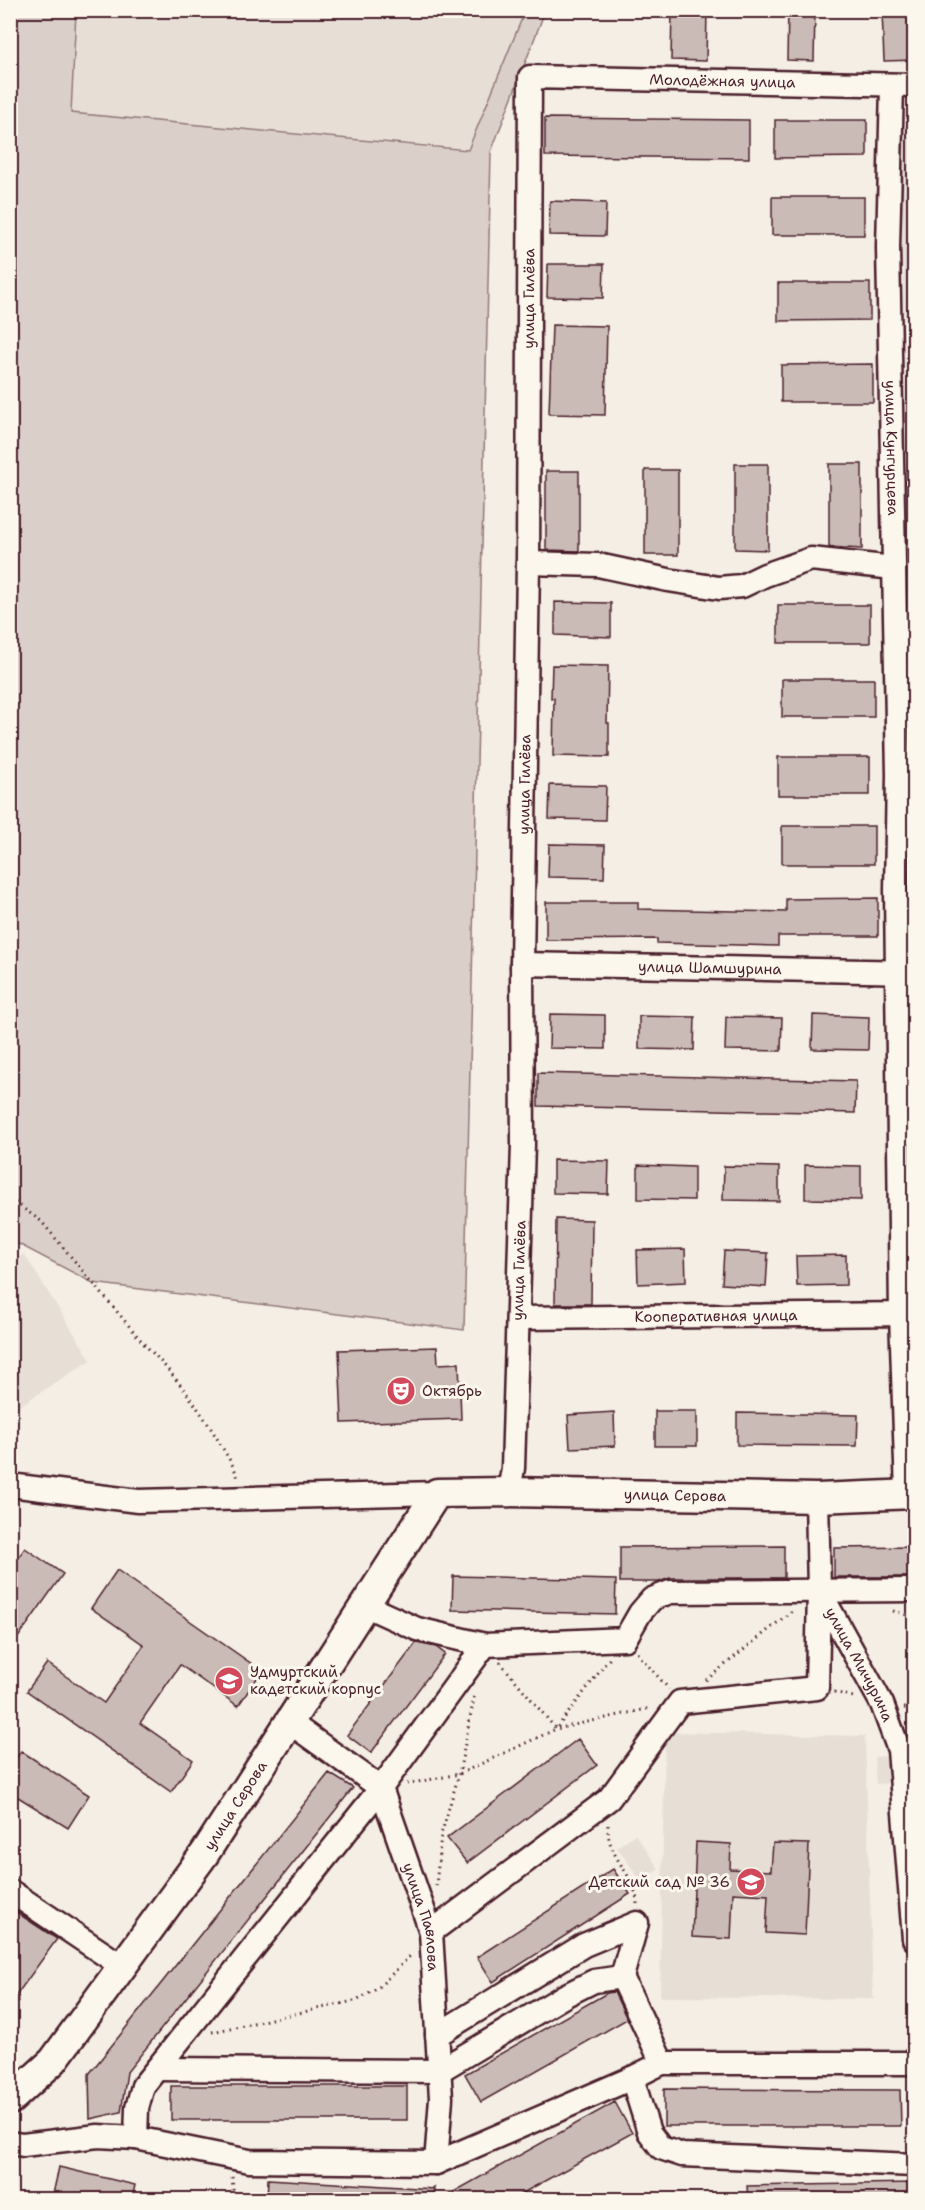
<svg xmlns="http://www.w3.org/2000/svg" width="925" height="2210" viewBox="0 0 925 2210" font-family="'Shantell Sans',sans-serif">
<style>
.built{fill:#e7dfd6}
.green{fill:#dbd0c9;stroke:#92787a;stroke-width:1.5}
.building{fill:#cabbb6;stroke:#4a1f2b;stroke-width:1.5}
.lines{fill:none;stroke-linecap:round;stroke-linejoin:round}
.minor-casing{stroke:#4a1f2b;stroke-width:27}
.major-casing{stroke:#4a1f2b;stroke-width:33}
.path{stroke:#4a1f2b;stroke-width:3;stroke-dasharray:1.5 4.5;stroke-linecap:butt}
.minor{stroke:#fbf7ec;stroke-width:22}
.major{stroke:#fbf7ec;stroke-width:28}
.labels{text-anchor:middle;stroke-width:6;stroke-linejoin:round;paint-order:stroke}
.street-label{font-size:15px;fill:#4a1f2b;stroke:#fbf7ec}
.poi-label{font-size:15px;fill:#4a1f2b;stroke:#fbf7ec;text-anchor:start}
</style>
<rect width="100%" height="100%" fill="#f4eee4"/>
<filter id="ink" filterUnits="userSpaceOnUse"><feTurbulence type="fractalNoise" baseFrequency=".0167" numOctaves="2"/><feDisplacementMap in="SourceGraphic" scale="12" xChannelSelector="R" yChannelSelector="G"/><feConvolveMatrix kernelMatrix="1 2 1 2 8 2 1 2 1" color-interpolation-filters="sRGB"/></filter>
<g filter="url(#ink)">
<path class="built" d="M76,11H525L469,150L71,113Z
M912,113H914V846L909,479L900,140Z
M24,1254L91,1360L13,1410L10,1405L11,1262Z
M665,1732L865,1736L873,1999L660,1997Z
M890,1756L893,1783L876,1784L874,1757Z
M635,1834L659,1869L641,1881L617,1847Z"/>
<path class="green" d="M10,11H76L71,113L468,150L525,11H545L491,152L464,1330L93,1283L11,1240Z"/>
<path class="building" d="M672,10H707L706,61L671,60Z
M788,10H815L814,61L787,60Z
M882,10H914L915,60L884,61Z
M545,118L749,120V158L545,156Z
M775,120H867V157L775,158Z
M772,197H864V235H772Z
M550,201L606,203L605,236L549,235Z
M548,264H604L603,298L547,297Z
M778,283H870V320L778,321Z
M552,325L607,326L605,415L549,414Z
M873,364V402H781V365Z
M735,464H768V550L735,549Z
M829,464H862V549L829,547Z
M645,470H678V555H645Z
M546,471H579V551L546,550Z
M555,602L611,603V637L555,635Z
M778,605H870V643H778Z
M552,665L608,666L607,723H609V757L553,756L554,698H551Z
M782,679H874V717H782Z
M778,757H870V795H778Z
M550,785L606,786L605,820L549,819Z
M782,826H874V864H782Z
M549,844L605,845L604,878L548,877Z
M878,898V936H778V946L657,943V939L546,940V902H638V909L786,912V899Z
M550,1014L605,1015V1049L549,1048Z
M813,1015L869,1017L868,1050L812,1049Z
M639,1016L695,1017L694,1050L639,1049Z
M726,1017L782,1018L781,1051L725,1050Z
M538,1073L856,1081L855,1113L538,1106Z
M553,1160L609,1161L608,1194L553,1193Z
M638,1165L694,1167V1200L638,1199Z
M805,1165L861,1166V1200L805,1199Z
M724,1166L779,1167V1201L723,1200Z
M556,1219L592,1220L591,1304H555Z
M685,1249L686,1282L638,1284L637,1250Z
M724,1251L768,1253L766,1287L722,1284Z
M846,1255V1285L797,1286L796,1256Z
M437,1347L438,1364L459,1363L461,1419L342,1423L339,1350Z
M655,1411H697V1446H655Z
M614,1412L615,1446L570,1448L568,1415Z
M737,1413L858,1415L857,1446L737,1445Z
M784,1546V1578H670L659,1582H620V1547Z
M915,1547V1577H834V1548Z
M25,1548L63,1574L10,1649V1569Z
M117,1570L262,1671L238,1706L180,1665L140,1723L193,1760L171,1792L27,1691L47,1663L104,1703L144,1645L91,1608Z
M453,1576L616,1580L615,1614L452,1610Z
M416,1643L436,1647L445,1654L371,1753L347,1735Z
M578,1739L597,1765L467,1863L447,1838Z
M21,1751L89,1795L68,1828L10,1792V1767Z
M329,1773L353,1788L127,2072L121,2112L90,2119L89,2074Z
M696,1842L731,1844L730,1869L771,1871L773,1843L809,1844L805,1935L766,1933L768,1895L733,1893L731,1939L692,1937Z
M613,1869L630,1894L493,1982L477,1957Z
M10,1908L57,1939L10,2004Z
M614,1992L627,2019L481,2102L465,2074L607,1993Z
M171,2086H407V2120H171Z
M664,2089L900,2090L901,2126H664Z
M615,2102L632,2133L512,2199H441Z
M59,2167L135,2185L132,2199H52Z
M268,2179L434,2189L433,2199H267Z
M915,2183V2199H748L747,2186Z"/>
<g class="lines">
<g class="minor-casing">
<g id="minor">
<path id="s1" d="M892,86L888,247L898,775L896,890L901,1314L907,1494"/>
<path d="M528,563L598,565L668,580L719,588L742,586L765,575L811,559L894,568"/>
<path id="s2" d="M522,964L914,972"/>
<path id="s3" d="M518,1318L914,1314"/>
<path d="M10,1485L138,1501L437,1493"/>
<path id="s4" d="M509,1492L513,1468L523,1144L522,964L528,563L530,77L914,85"/>
<path id="s5" d="M817,1498L819,1590L882,1704L899,1750L914,1939"/>
<path d="M364,1605L417,1629L485,1645L625,1639L640,1613L652,1599L670,1592L914,1590"/>
<path id="s6" d="M289,1722L381,1788L431,1932L441,2098L436,2163"/>
<path d="M10,1891L122,1966"/>
<path d="M431,1932L609,1799L680,1702L817,1688L819,1590"/>
<path d="M437,2035L584,1945L637,1923L622,1977"/>
<path d="M157,2069L439,2071L566,1995L594,1981L622,1977L662,2063"/>
<path d="M632,2078L649,2132L661,2148L682,2155L914,2165"/>
<path d="M136,2138L137,2108L143,2086L381,1788L485,1645"/>
<path d="M10,2143L23,2145L98,2136L136,2138L249,2161L436,2163L632,2078L662,2063H914"/>
</g>
</g>
<g class="major-casing">
<g id="major">
<path id="s7" d="M10,2100L53,2061L205,1853L437,1493L509,1492L817,1498L914,1494"/>
</g>
</g>
<path class="path" d="M10,1199L41,1221L145,1345C176,1376 199,1408 221,1445C227,1456 234,1466 238,1478
M893,1611L914,1617
M637,1653L669,1689
M500,1662L556,1729L610,1658
M706,1680L792,1611
M834,1692L857,1698
M904,1708L914,1709
M407,1784L459,1774L556,1729L651,1708
M608,1825C606,1858 637,1875 637,1904
M436,1886L441,1835L459,1774L475,1693
M212,2032L358,2000L378,1988L412,1954
M232,2177L234,2200
M433,2200L434,2183"/>
<use href="#minor" class="minor"/>
<use href="#major" class="major"/>
</g>
</g>
<defs>
<g id="theatre-disc" transform="scale(1.5)"><circle r="9.5" fill="#d1495b" stroke="#fbf7ec"/><path d="M-5-5.5Q0-4 5-5.5V0Q5 5 0 6Q-5 5-5 0ZM-3.3-2.5H-1v1.5H-3.3ZM1-2.5H3.3v1.5H1ZM-2.8 1Q0 5.5 2.8 1Z" fill="#fff"/></g>
<g id="school-disc" transform="scale(1.5)"><circle r="9.5" fill="#d1495b" stroke="#fbf7ec"/><path d="M0-5L7-2L0 1L-7-2ZM-4 1L0 2.5L4 1V4Q0 6-4 4Z" fill="#fff"/></g>
</defs>
<g fill-rule="evenodd">
<use href="#theatre-disc" x="401" y="1391"/>
<use href="#school-disc" x="229" y="1681"/>
<use href="#school-disc" x="751" y="1882"/>
</g>
<g class="labels">
<g class="street-label">
<text dy="5" stroke="none"><textPath href="#s4" startOffset="1608">Молодёжная улица</textPath></text>
<text dy="5" stroke="none"><textPath href="#s4" startOffset="1194">улица Гилёва</textPath></text>
<text dy="5" stroke="none"><textPath href="#s1" startOffset="362">улица Кунгурцева</textPath></text>
<text dy="5" stroke="none"><textPath href="#s4" startOffset="708">улица Гилёва</textPath></text>
<text dy="5" stroke="none"><textPath href="#s2" startOffset="188">улица Шамшурина</textPath></text>
<text dy="5" stroke="none"><textPath href="#s4" startOffset="222">улица Гилёва</textPath></text>
<text dy="5" stroke="none"><textPath href="#s3" startOffset="198">Кооперативная улица</textPath></text>
<text dy="5" stroke="none"><textPath href="#s7" startOffset="982">улица Серова</textPath></text>
<text dy="5" stroke="none"><textPath href="#s5" startOffset="177">улица Мичурина</textPath></text>
<text dy="5" stroke="none"><textPath href="#s7" startOffset="372">улица Серова</textPath></text>
<text dy="5" stroke="none"><textPath href="#s6" startOffset="249">улица Павлова</textPath></text>
</g>
<g class="poi-label">
<text x="422" y="1396">Октябрь</text>
<text x="250" y="1677">Удмуртский<tspan x="250" dy="17">кадетский корпус</tspan></text>
<text x="730" y="1887" text-anchor="end">Детский сад № 36</text>
</g>
</g>
<rect width="925" height="2210" fill="none" stroke="#fbf7ec" stroke-width="36"/>
<rect x="18" y="18" width="889" height="2174" fill="none" stroke="#4a1f2b" stroke-width="2" filter="url(#ink)"/>
</svg>
